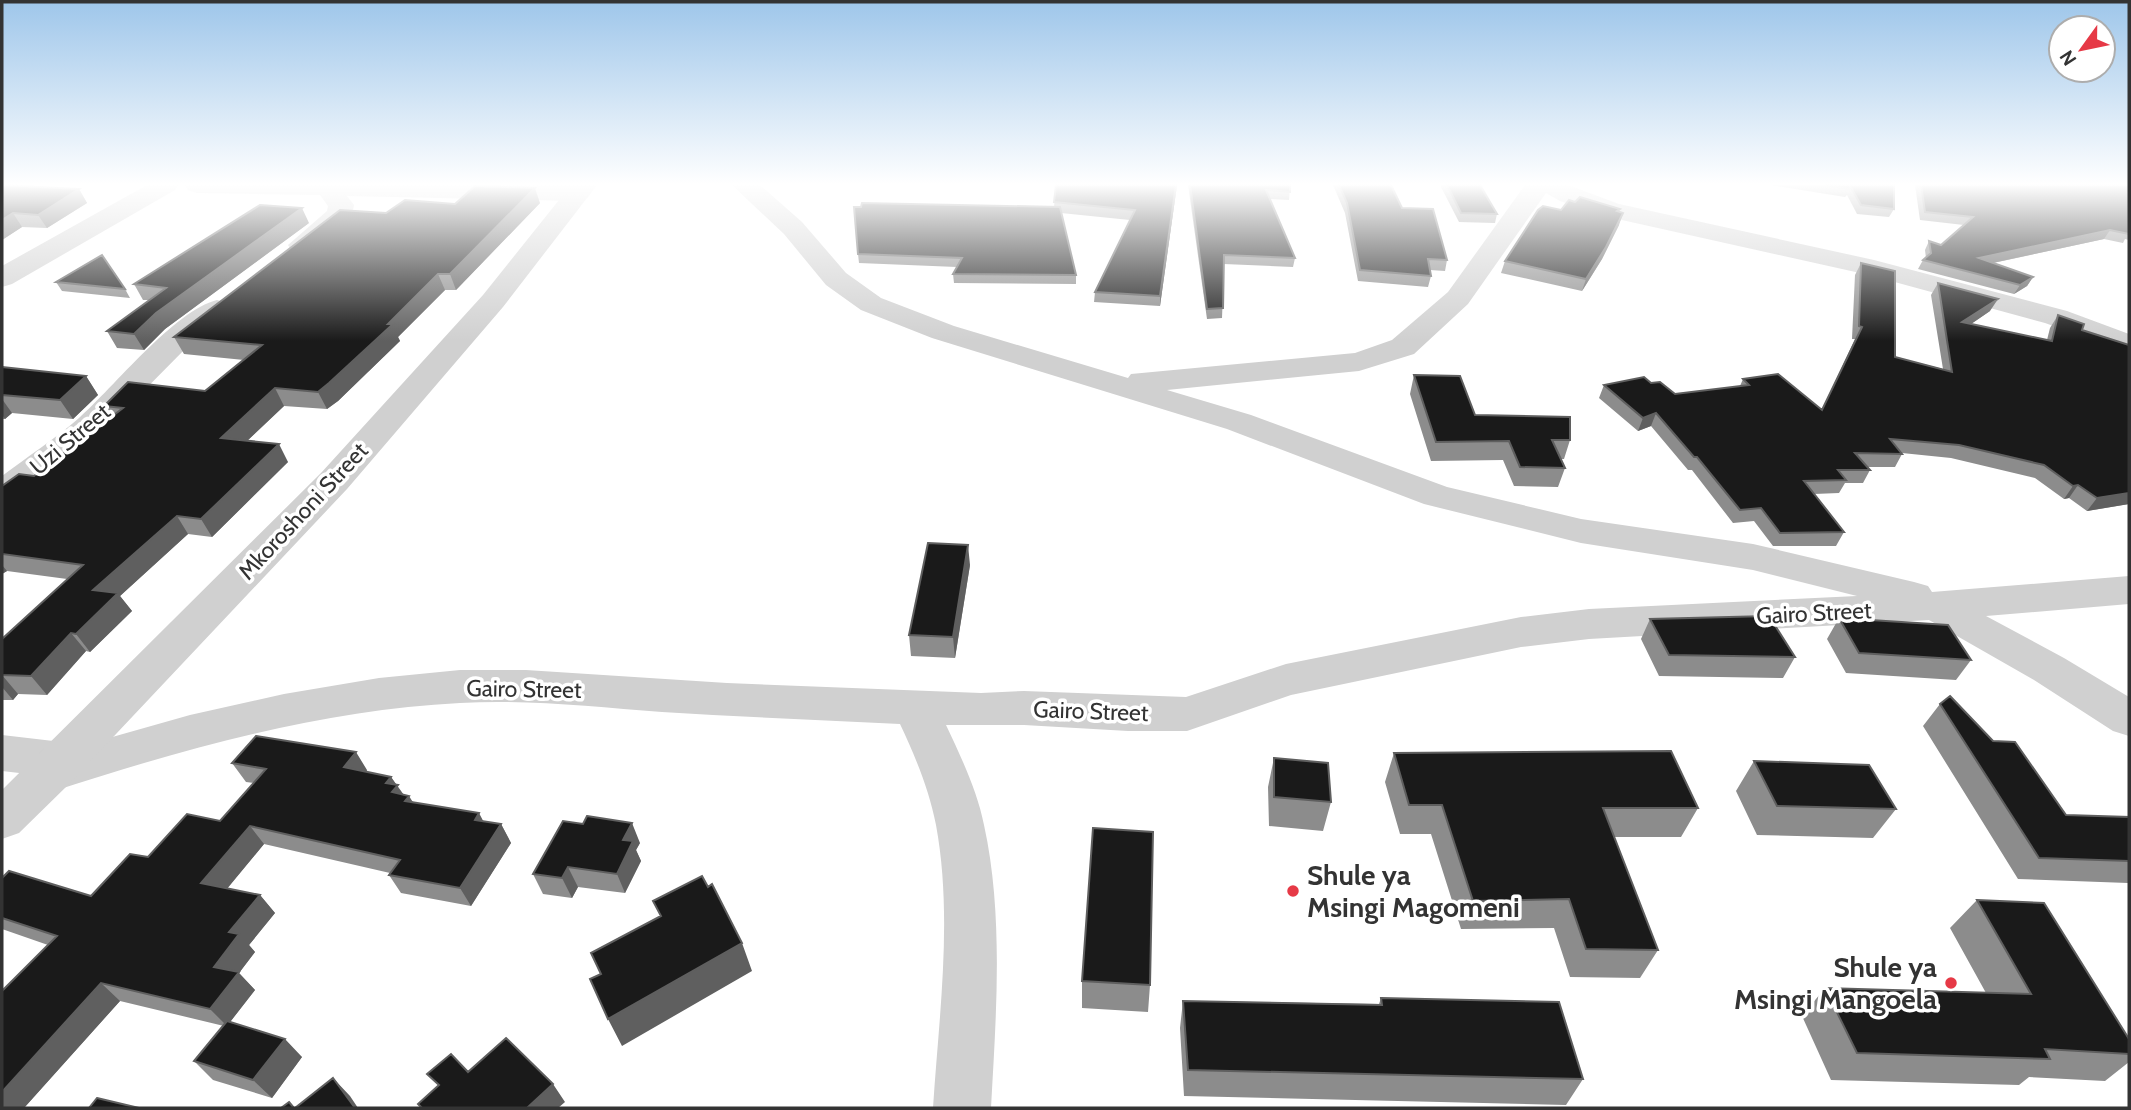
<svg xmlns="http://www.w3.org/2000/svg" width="2131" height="1110" viewBox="0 0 2131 1110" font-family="Cabin,sans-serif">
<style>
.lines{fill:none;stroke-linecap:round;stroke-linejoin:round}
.minor{fill:#d0d0d0;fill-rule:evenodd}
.tertiary{fill:#d0d0d0;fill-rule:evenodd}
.wall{fill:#8c8c8c}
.shaded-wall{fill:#5f5f5f}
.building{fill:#1a1a1a;stroke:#5f5f5f;stroke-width:2}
.poi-dot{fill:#e63946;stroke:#fff;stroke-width:2.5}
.labels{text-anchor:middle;stroke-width:7;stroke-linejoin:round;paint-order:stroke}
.street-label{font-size:23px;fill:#333;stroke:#fff}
.near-poi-label{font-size:28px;font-weight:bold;fill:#333;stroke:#fff;text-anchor:start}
</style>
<rect width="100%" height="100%" fill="#fff"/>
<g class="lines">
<path class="minor" d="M147,185H178L175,190L12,284L2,287V266Z
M185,185H578L587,188L591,193L587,198L578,201L347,196L354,205C353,220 323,246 309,252C303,254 298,252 292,251L288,245L327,211L328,206L320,195L197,193L188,190Z
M732,185H760L802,222L846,273L881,298L954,326L1128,378L1131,374L1355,353L1392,340L1448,292L1525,185H1568L1619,204L1874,260L2067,311L2129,334V353L2045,323L1869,275L1604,216L1560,201L1546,193L1468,304L1414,354L1359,371L1167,390L1251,415L1447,487L1581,519L1753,544L1914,582L1928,586L1932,592L2129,576V604L1986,616L2064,658L2129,697V736L2113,731L2034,680L1929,620L1589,639L1521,647L1291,695L1187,731H1128L1024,725H946C961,757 977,790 984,825C1004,916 996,1016 991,1108H933C939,1015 953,917 936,825C929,789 915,756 900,724C821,720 741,717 662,712C595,707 527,699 460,703C321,710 183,749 51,792L35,786L28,774L2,771V735L62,742L77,747L190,715L284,694L379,678L460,670H526L727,683L981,693L1024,691L1186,697L1286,664L1521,617L1589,609L1857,596L1753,570L1581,543L1424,504L1227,429L932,338L861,310L826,285L784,234Z
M217,300L227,303L232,309L227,315L189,345L102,433L15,502L2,505V476C27,457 55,439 79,418C113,388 175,310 217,300Z"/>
<path class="tertiary" d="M571,185H597L503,307L347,489L67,786L19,833L2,839V790L321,473L483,295Z"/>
</g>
<path class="wall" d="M2,185L79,189L87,203L47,228L22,227L2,240Z
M1056,185H1177L1160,306L1094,302L1095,292L1130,220L1061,213L1076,275V284L954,283L953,274L957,267L859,263L858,254L1054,207Z
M1188,185H1290L1289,200L1270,199L1295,258L1293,267L1224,264L1222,318L1207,319Z
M1333,185H1391L1402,208L1447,260L1445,271L1430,270L1431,276L1428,287L1358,281L1345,213Z
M1441,185H1480L1497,214L1495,223L1459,222L1441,187Z
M1771,185H1894V209L1889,217L1857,214L1847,195L1845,197Z
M1915,185H2129V240L2125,239L2123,243L2104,239L1993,263L2033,277L2027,286L2014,294L1918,269L1923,260L1926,258L1925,250L1929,241L1941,245L1964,225L1920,220Z
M540,203L456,290H445L398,337L400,341L338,401L327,409L284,406L247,441L288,462L212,537L188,534L120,596L132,611L90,652L86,651L47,695L18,694L13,700H2V639L67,579L7,571L2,574V486L34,476L111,417L104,406L205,391L244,360L184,354L174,337L386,213L455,204Z
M1561,210L1619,212V225L1602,259L1582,291L1501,273L1505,261Z
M309,223L165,329L144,350L117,348L107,331L149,300H143L134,284Z
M1861,263L1895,357L1943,369L1931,295L1938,283L1990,311L1971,324L2047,340L2050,328L2058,315L2082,330L2129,345V504L2087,511L2069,498L2064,499L2035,478L1951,458L1902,453V454L1895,467H1867L1870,470L1863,483H1845L1839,493L1814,494L1844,532L1836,546H1773L1754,521L1733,523L1692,470H1688L1651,426L1638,431L1599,398L1604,385L1651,383L1675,394L1740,386L1743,379L1822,410L1855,339H1852L1855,275Z
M56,282L125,289L130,298L62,291Z
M2,367L86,376L98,395L73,419L12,413L5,419H2Z
M1414,375L1475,415L1570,440L1564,459H1561L1565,468L1558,487L1514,486L1503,460L1431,461L1410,394Z
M970,565L955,658L911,656L909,635Z
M1839,618L1971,660L1956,680L1846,673L1827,639Z
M1650,619L1795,657L1783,678L1659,676L1641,639Z
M1940,704L2066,815L2129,817V884L2128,883L2018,879L1923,726Z
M1394,753L1698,808L1681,837H1614L1658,950L1640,978L1570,977L1554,928L1461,929L1431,834H1400L1385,782Z
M1274,758L1331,802L1323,831L1269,826L1268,787Z
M1754,761L1896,809L1873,838L1757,835L1736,791Z
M232,763L367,770V772L391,777L404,795L413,802L484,821L501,824L511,843L471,906L401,893L389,875L390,873L264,844L227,888L260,895L275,913L249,945L255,952L239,973L255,990L230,1022L302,1057L272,1098L213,1080L194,1061L224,1026L120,1001L24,1108H2L48,945L2,929V878L91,896L148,857L220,821L254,783L246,782Z
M640,843L636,850L641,861L625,893L578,887L572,898L543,894L533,874Z
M1977,900L2129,1039V1062L2105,1081L2029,1077L2019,1085L1831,1080L1802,1016L1825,988L1986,993L1950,928Z
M1082,981L1150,985L1148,1012L1082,1008Z
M1381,998L1583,1079L1566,1105L1184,1096L1180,1028L1183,1001L1379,1004Z"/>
<path class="shaded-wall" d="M1176,185H1177L1160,306V296Z
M535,188L540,203L456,290L450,274Z
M79,189L87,203L47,228L38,215Z
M302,208L309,223L165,329L144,350L134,334L156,313Z
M13,213L22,227L2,240V220Z
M1623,213L1619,225L1602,259L1582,291L1586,279Z
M2110,230L2104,239L1974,267L1979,258Z
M438,274L445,290L398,337L400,341L338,401L327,409L318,392Z
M2033,277L2027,286L2014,294L2020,285Z
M1998,299L1990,311L1955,335L1962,322Z
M86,376L98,395L73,419L60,400Z
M275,388L284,406L231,456L221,438Z
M2,399L12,413L5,419L2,415Z
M1656,413L1651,426L1638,431L1643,418Z
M279,444L288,462L212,537L201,519Z
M2078,485L2069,498L2064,499L2073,486Z
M2129,493V504L2087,511L2097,498Z
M177,516L188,534L120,596L132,611L90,652L76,634L93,590Z
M968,545L970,565L955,658L953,637Z
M2,565L7,571L2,574Z
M71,633L86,651L47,695L31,676Z
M2,675L18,694L13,700L2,687Z
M356,752L367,770L356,786L344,767Z
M391,777L407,800L409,796L421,815L404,811L386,783Z
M479,813L489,832L475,820Z
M632,823L640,843L636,850L641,861L625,893L617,874L623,840Z
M501,824L511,843L471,906L460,888Z
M250,826L264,844L217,901L201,883Z
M568,867L578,887L572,898L562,878Z
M260,895L275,913L249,945L255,952L239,973L255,990L227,1026L210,1009L214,967L229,932Z
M742,943L752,971L622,1046L608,1019Z
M101,983L120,1001L24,1108H2V1092Z
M285,1039L302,1057L272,1098L253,1080Z
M333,1078L350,1096L358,1108H355Z
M553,1084L565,1102L558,1108H527Z"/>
<path class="building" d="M2,185L79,189L38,215L13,213L2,220Z
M1056,185H1176L1160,296L1095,292L1135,210L1054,202Z
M1190,185H1290V192L1266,190L1295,258L1224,255L1223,308L1207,309Z
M1339,185H1391L1402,208L1433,209L1447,260L1428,259L1431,276L1360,270L1347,203Z
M1447,185H1480L1497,214L1461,213Z
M1827,185H1894V209L1861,205L1850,186L1849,189Z
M1921,185H2129V234L2110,230L1979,258L2033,277L2020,285L1923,260L1931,253L1929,241L1941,245L1973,217L1925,212Z
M475,186L535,188L450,274H438L388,324H393L329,383L318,392L275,388L221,438L279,444L201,519L177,516L93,590L118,593L76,634L71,633L31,676L2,675V639L83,565L2,554V486L19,474L34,476L123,408L104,406L128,382L205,391L262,345L174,337L340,210L386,213L405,200L455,204Z
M1580,197L1620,209L1617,211L1623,213L1606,247L1586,279L1505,261L1538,210L1543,206L1561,210L1569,200L1575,202Z
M862,203L1060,207L1076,275L953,274L962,258L858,254L854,207H861Z
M260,205L302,208L156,313L134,334L107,331L166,288L134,284Z
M102,255L125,289L56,282Z
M1861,263L1895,271V357L1952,372L1938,283L1998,299L1962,322L2052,341L2058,315L2084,324L2082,330L2129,345V493L2097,498L2078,485L2073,486L2044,465L1959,445L1890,439L1902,454L1855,453L1870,470H1838L1846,480L1804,481L1844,532L1780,533L1761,508L1740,510L1697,457H1694L1656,413L1643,418L1604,385L1644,377L1651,383L1660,382L1675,394L1749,385L1743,379L1778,374L1822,410L1862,327L1859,326Z
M2,367L86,376L60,400L2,395Z
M1414,375L1460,376L1475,415L1570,417V440H1552L1565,468L1520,467L1509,441L1436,442Z
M928,543L968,545L953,637L909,635Z
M1769,616L1795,657L1669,655L1650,619Z
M1839,618L1948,625L1971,660L1859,653Z
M1950,696L1993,741L2015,742L2066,815L2129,817V861L2039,858L1940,704Z
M256,736L356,752L344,767L391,777L386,783L398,785L392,792L409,796L405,801L479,813L475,820L501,824L460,888L389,875L400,860L250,826L201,883L260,895L229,932L239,934L214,967L239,972L210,1009L101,983L2,1092V991L57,936L2,918V878L9,871L91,896L130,854L148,857L187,814L220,821L266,769L232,763Z
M1671,751L1698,808H1603L1658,950L1586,949L1569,899L1473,901L1442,805H1409L1394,753Z
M1274,758L1328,763L1331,802L1274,797Z
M1754,761L1869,765L1896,809L1777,806Z
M587,816L632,823L623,840L633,841L617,874L568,867L562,878L533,874L563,821L583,824Z
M1093,828L1153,832L1150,985L1082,981Z
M702,876L708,887L712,884L742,943L608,1019L590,979L601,974L591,953L661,916L653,901Z
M1977,900L2044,903L2129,1039V1054L2045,1049L2050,1059L1857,1053L1825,988L2031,994Z
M1381,998L1559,1002L1583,1079L1188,1070L1183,1001L1382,1005Z
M227,1021L285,1039L253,1080L194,1061Z
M506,1038L553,1084L527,1108H422L418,1104L439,1085L427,1074L451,1054L468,1072Z
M333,1078L355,1108H295Z
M97,1098L139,1108H89Z
M289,1102L294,1108H281Z"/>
<linearGradient id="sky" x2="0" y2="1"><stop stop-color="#9ec6ea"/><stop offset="0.54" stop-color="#fff"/><stop offset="1" stop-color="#fff" stop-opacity="0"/></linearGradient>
<rect width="2131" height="341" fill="url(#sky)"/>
<g class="poi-dot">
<circle cx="1293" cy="891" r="7"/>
<circle cx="1951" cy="983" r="7"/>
</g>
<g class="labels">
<g class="street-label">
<text transform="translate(70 439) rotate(-40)" y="8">Uzi Street</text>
<text transform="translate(303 511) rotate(-47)" y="8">Mkoroshoni Street</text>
<text transform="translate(1814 613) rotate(-3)" y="8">Gairo Street</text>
<text transform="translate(524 689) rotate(1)" y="8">Gairo Street</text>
<text transform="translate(1091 711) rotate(2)" y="8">Gairo Street</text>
</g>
<g class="near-poi-label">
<text x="1307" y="885">Shule ya<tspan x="1307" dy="32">Msingi Magomeni</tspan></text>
<text x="1937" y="977" text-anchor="end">Shule ya<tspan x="1937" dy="32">Msingi Mangoela</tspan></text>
</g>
</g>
<rect width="2131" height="1110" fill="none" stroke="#333333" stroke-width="7"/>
<g transform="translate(2082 49) rotate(237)"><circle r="33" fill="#ffffff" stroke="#adadad" stroke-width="2"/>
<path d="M0-5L12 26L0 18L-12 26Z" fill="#e63946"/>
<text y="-10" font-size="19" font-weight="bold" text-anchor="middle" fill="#333333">N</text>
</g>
</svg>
